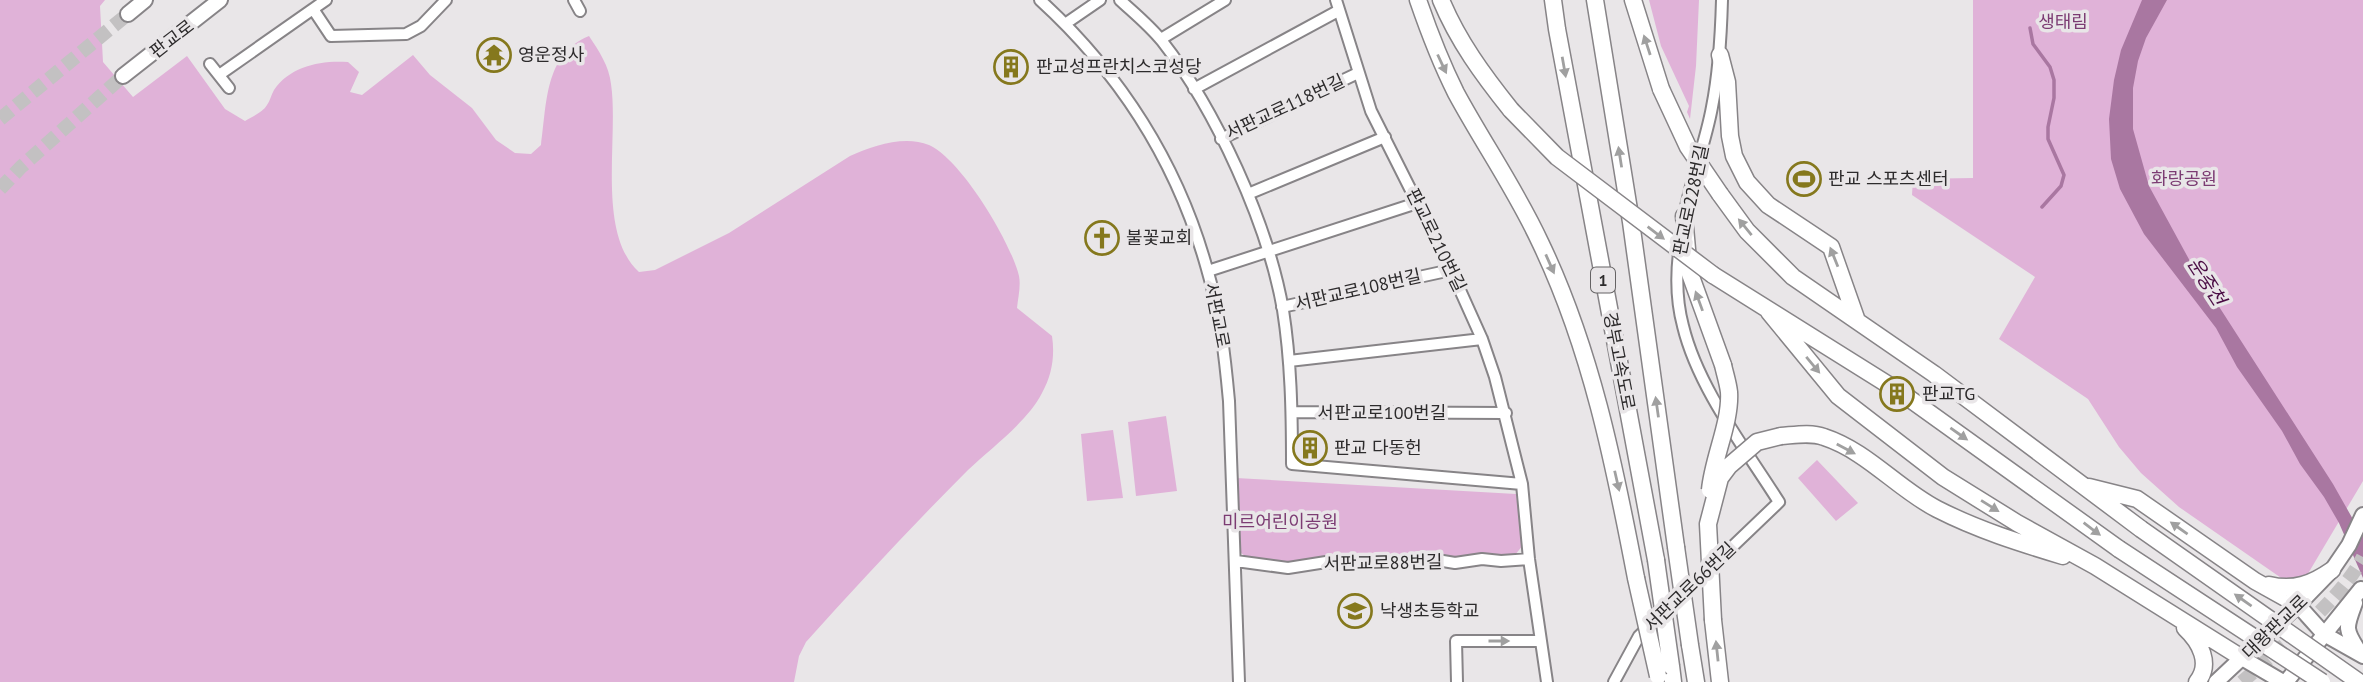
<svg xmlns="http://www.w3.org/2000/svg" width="2363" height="682" viewBox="0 0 2363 682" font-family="'PT Sans','Noto Sans KR',sans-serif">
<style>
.green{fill:#e0b2d8}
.water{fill:#a977a1}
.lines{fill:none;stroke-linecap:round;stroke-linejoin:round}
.stream{stroke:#a977a1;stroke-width:3.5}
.major-tunnel{stroke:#c3c1c2;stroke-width:14;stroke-dasharray:14 7;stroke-linecap:butt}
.minor-casing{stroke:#878487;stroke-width:14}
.major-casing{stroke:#878487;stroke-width:18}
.highway-casing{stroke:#878487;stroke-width:19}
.minor{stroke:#fff;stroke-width:10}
.major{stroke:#fff;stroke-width:14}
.highway{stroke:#fff;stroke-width:16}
.highway-bridge-casing{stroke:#878487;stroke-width:19;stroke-linecap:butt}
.highway-bridge{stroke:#fff;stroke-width:16}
.oneway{fill:#a0a0a0}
.labels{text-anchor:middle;stroke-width:7;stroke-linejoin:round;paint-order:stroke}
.shield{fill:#e9e6e8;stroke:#656364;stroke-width:2}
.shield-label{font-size:16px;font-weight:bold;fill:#2d2b2c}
.park-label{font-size:18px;fill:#7c3c73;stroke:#e9e6e8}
.street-label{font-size:18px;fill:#2d2b2c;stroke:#e9e6e8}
.poi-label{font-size:18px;fill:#2d2b2c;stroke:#e9e6e8;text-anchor:start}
.water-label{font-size:19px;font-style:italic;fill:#4b0d45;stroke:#e9e6e8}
</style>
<rect width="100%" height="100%" fill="#e9e6e8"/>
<path class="green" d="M0,0H105L100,6L103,62L133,97L187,56L225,109L245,121C252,117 263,112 267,105C270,101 271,95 274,90C290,66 321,60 348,62L359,72L350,92L362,95L413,55L430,75L472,108L496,140L515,153L531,154L541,145C547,105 544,54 589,36C599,51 609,66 611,84C619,137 596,233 639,272L655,270L729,233L850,156C873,146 904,135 929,145C961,159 1011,242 1019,276C1021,286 1018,298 1017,308L1052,336C1055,356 1052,375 1042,393C1028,421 991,448 968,470C912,526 858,584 806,642L799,656L794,682H0Z
M1649,0H1699L1696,66L1690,119L1687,112L1689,106L1661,46Z
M1973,0H2363V481L2306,577L2287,582L2179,507L2141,473L2119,447L2088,399L1999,339L2035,277L1912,195L1913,179L1973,178Z
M1166,416L1177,491L1136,496L1128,422Z
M1113,430L1123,498L1087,501L1081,434Z
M1817,460L1858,503L1836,521L1798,478Z
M1236,478L1516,494L1523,545L1515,555L1253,563L1240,552Z"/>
<path class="water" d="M2142,0H2167L2146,38L2138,61L2133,88V129L2149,186L2191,263L2333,484L2363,537V578L2339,523L2324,497L2300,464L2282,431L2237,367L2216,328L2144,234L2120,189L2111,159L2109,119L2114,80L2121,50Z"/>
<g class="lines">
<path class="stream" d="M2030,28L2033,44L2050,67L2054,80V98L2048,127V139L2064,175L2061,186L2042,207"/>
<path class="major-tunnel" d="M0,119L128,14
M0,189L21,167L123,76
M2242,682C2280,648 2340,601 2363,557"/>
<g class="minor-casing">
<path id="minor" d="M326,0L313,9L331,36L406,34L421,26L446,0
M574,0L580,11
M1040,0C1120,73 1178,164 1207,269C1220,312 1225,357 1229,401L1239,682
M1120,0C1134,13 1150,26 1162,41C1216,110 1268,224 1283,310C1291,361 1292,412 1292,464L1522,484
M1336,0L1371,111L1451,270L1482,339L1495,377L1522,484L1529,559L1547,682
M1065,24L1100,0
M1161,39L1225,0
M210,64L229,88
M219,75L313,9
M1194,89L1338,11
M1221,139L1358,73
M1248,194L1385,137
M1683,222C1689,183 1705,146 1712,107C1719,72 1721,36 1722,0
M1208,271L1417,203
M1282,307L1451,270
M1289,361L1482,339
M1292,412L1506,413
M1236,561L1288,568L1326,562L1353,565L1381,561L1410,563L1437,560L1455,563L1482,559L1501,561L1529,559
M1457,682L1456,641H1541
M1614,682L1639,636L1779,502C1745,448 1698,388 1683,326C1676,300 1676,272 1680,245"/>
</g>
<g class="major-casing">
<path id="major" d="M128,14L145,0
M123,76L220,0
M2355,603C2346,627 2344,629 2359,651
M2298,605L2324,634L2363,656
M2242,658L2283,682
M2216,682L2298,605L2332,570L2349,545L2363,515
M2286,682L2361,589"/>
</g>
<g class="highway-casing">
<path id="highway" d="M1418,0C1429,32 1441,63 1456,93C1483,143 1516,190 1540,242C1591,348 1614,463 1636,578
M1441,0C1458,41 1483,75 1511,110
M1553,0L1557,29L1656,560
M1595,0L1631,222L1676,547
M1633,0L1661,89
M1720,55L1727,82L1730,136L1734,156L1747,182L1768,205L1831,247L1857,321
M1720,194L1747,231L1793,277L1934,374L2141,529
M1684,216L1689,271L1723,365
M1713,275L1903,394L2119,549
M1769,312L1838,396L1943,477L2017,523L2095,566L2242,658
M1781,436C1795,435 1811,432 1824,437C1867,451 1898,489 1937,509C1978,530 2020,543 2063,556
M2089,487L2137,499L2255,581L2298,605
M2269,585C2294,591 2312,584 2332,570
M1713,620L1720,682
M2185,628C2200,642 2212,664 2197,682
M1690,645L1696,682
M1671,666L1673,682"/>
</g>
<use href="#minor" class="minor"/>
<use href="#major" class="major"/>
<use href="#highway" class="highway"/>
<g class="highway-bridge-casing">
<path id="highway-bridge" d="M1661,89L1688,147L1720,194
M1511,110L1557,157L1713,275
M1710,490C1713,458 1731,422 1729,392C1728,383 1725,374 1723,365
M2141,529L2359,682
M1676,547L1690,645
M2119,549L2322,682
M1656,560L1671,666
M1636,578L1658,676
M1713,620L1708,524L1720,478L1729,466L1757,442L1781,436"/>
</g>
<use href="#highway-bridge" class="highway-bridge"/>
</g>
<defs><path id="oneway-solid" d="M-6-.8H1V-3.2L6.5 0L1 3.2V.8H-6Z" transform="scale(1.75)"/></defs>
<g class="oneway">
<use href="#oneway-solid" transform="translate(1647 45) rotate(-108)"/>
<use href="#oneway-solid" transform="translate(1442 64) rotate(65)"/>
<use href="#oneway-solid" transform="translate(1564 67) rotate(80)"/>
<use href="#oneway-solid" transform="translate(1620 157) rotate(-99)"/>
<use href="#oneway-solid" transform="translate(1745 227) rotate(-129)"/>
<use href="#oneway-solid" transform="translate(1656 233) rotate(37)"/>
<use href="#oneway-solid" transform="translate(1834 257) rotate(-112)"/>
<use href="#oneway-solid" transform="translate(1550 264) rotate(66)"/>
<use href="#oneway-solid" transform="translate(1699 301) rotate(-110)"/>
<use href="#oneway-solid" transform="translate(1813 365) rotate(50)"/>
<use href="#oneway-solid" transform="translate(1657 407) rotate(-98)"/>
<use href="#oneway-solid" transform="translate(1959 434) rotate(35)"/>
<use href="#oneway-solid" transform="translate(1846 449) rotate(28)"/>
<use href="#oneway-solid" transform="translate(1617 481) rotate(77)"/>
<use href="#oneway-solid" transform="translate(1990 506) rotate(32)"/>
<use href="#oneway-solid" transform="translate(2179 528) rotate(-145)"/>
<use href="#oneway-solid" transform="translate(2092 529) rotate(37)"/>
<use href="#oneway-solid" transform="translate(2243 600) rotate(-145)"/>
<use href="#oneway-solid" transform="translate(1499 641)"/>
<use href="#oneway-solid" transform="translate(1717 651) rotate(-96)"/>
</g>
<defs>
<g id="temple-ring" transform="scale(1.75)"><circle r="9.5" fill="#e9e6e8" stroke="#85781d" stroke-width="1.5"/><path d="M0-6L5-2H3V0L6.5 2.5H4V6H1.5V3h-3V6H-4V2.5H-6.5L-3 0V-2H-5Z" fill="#85781d"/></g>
<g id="building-ring" transform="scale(1.75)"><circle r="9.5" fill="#e9e6e8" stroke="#85781d" stroke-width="1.5"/><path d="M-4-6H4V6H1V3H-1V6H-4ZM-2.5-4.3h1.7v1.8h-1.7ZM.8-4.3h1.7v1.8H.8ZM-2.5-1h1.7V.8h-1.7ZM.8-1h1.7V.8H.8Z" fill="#85781d"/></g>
<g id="stadium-ring" transform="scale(1.75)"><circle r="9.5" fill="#e9e6e8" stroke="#85781d" stroke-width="1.5"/><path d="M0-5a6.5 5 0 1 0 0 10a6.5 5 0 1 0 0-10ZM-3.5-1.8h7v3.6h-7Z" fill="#85781d"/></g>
<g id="church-ring" transform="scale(1.75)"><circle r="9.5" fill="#e9e6e8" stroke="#85781d" stroke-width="1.5"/><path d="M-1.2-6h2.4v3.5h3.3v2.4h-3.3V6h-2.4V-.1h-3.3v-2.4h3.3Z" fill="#85781d"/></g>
<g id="school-ring" transform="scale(1.75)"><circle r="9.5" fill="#e9e6e8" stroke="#85781d" stroke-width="1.5"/><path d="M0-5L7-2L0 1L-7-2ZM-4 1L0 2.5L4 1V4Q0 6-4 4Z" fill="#85781d"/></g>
</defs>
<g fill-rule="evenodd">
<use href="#temple-ring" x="494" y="55"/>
<use href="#building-ring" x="1011" y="67"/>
<use href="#stadium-ring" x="1804" y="179"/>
<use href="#church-ring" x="1102" y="238"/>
<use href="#building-ring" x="1897" y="394"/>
<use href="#building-ring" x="1310" y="448"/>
<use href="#school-ring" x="1355" y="611"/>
</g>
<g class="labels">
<rect class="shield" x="1591" y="267.5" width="24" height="25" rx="5"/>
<g class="shield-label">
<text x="1603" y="286">1</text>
</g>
<g class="park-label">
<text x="2063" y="28">생태림</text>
<text x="2184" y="185">화랑공원</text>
<text x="1280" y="528">미르어린이공원</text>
</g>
<g class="street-label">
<text transform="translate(172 39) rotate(-38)" y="6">판교로</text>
<text transform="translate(1285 107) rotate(-25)" y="6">서판교로118번길</text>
<text transform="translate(1691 200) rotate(-78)" y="6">판교로228번길</text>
<text transform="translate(1436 240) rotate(64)" y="6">판교로210번길</text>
<text transform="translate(1358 290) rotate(-13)" y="6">서판교로108번길</text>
<text transform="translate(1217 315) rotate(79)" y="6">서판교로</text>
<text transform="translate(1619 361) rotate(79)" y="6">경부고속도로</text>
<text x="1382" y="419">서판교로100번길</text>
<text transform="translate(1383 563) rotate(-1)" y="6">서판교로88번길</text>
<text transform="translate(1690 587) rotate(-44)" y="6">서판교로66번길</text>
<text transform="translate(2275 627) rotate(-44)" y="6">대왕판교로</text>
</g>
<g class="poi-label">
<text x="518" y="61">영운정사</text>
<text x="1036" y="73">판교성프란치스코성당</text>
<text x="1828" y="185">판교 스포츠센터</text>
<text x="1126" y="244">불꽃교회</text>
<text x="1922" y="400">판교TG</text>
<text x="1334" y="454">판교 다동헌</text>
<text x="1380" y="617">낙생초등학교</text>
</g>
<g class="water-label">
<text transform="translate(2207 281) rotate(57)" y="7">운중천</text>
</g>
</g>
</svg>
